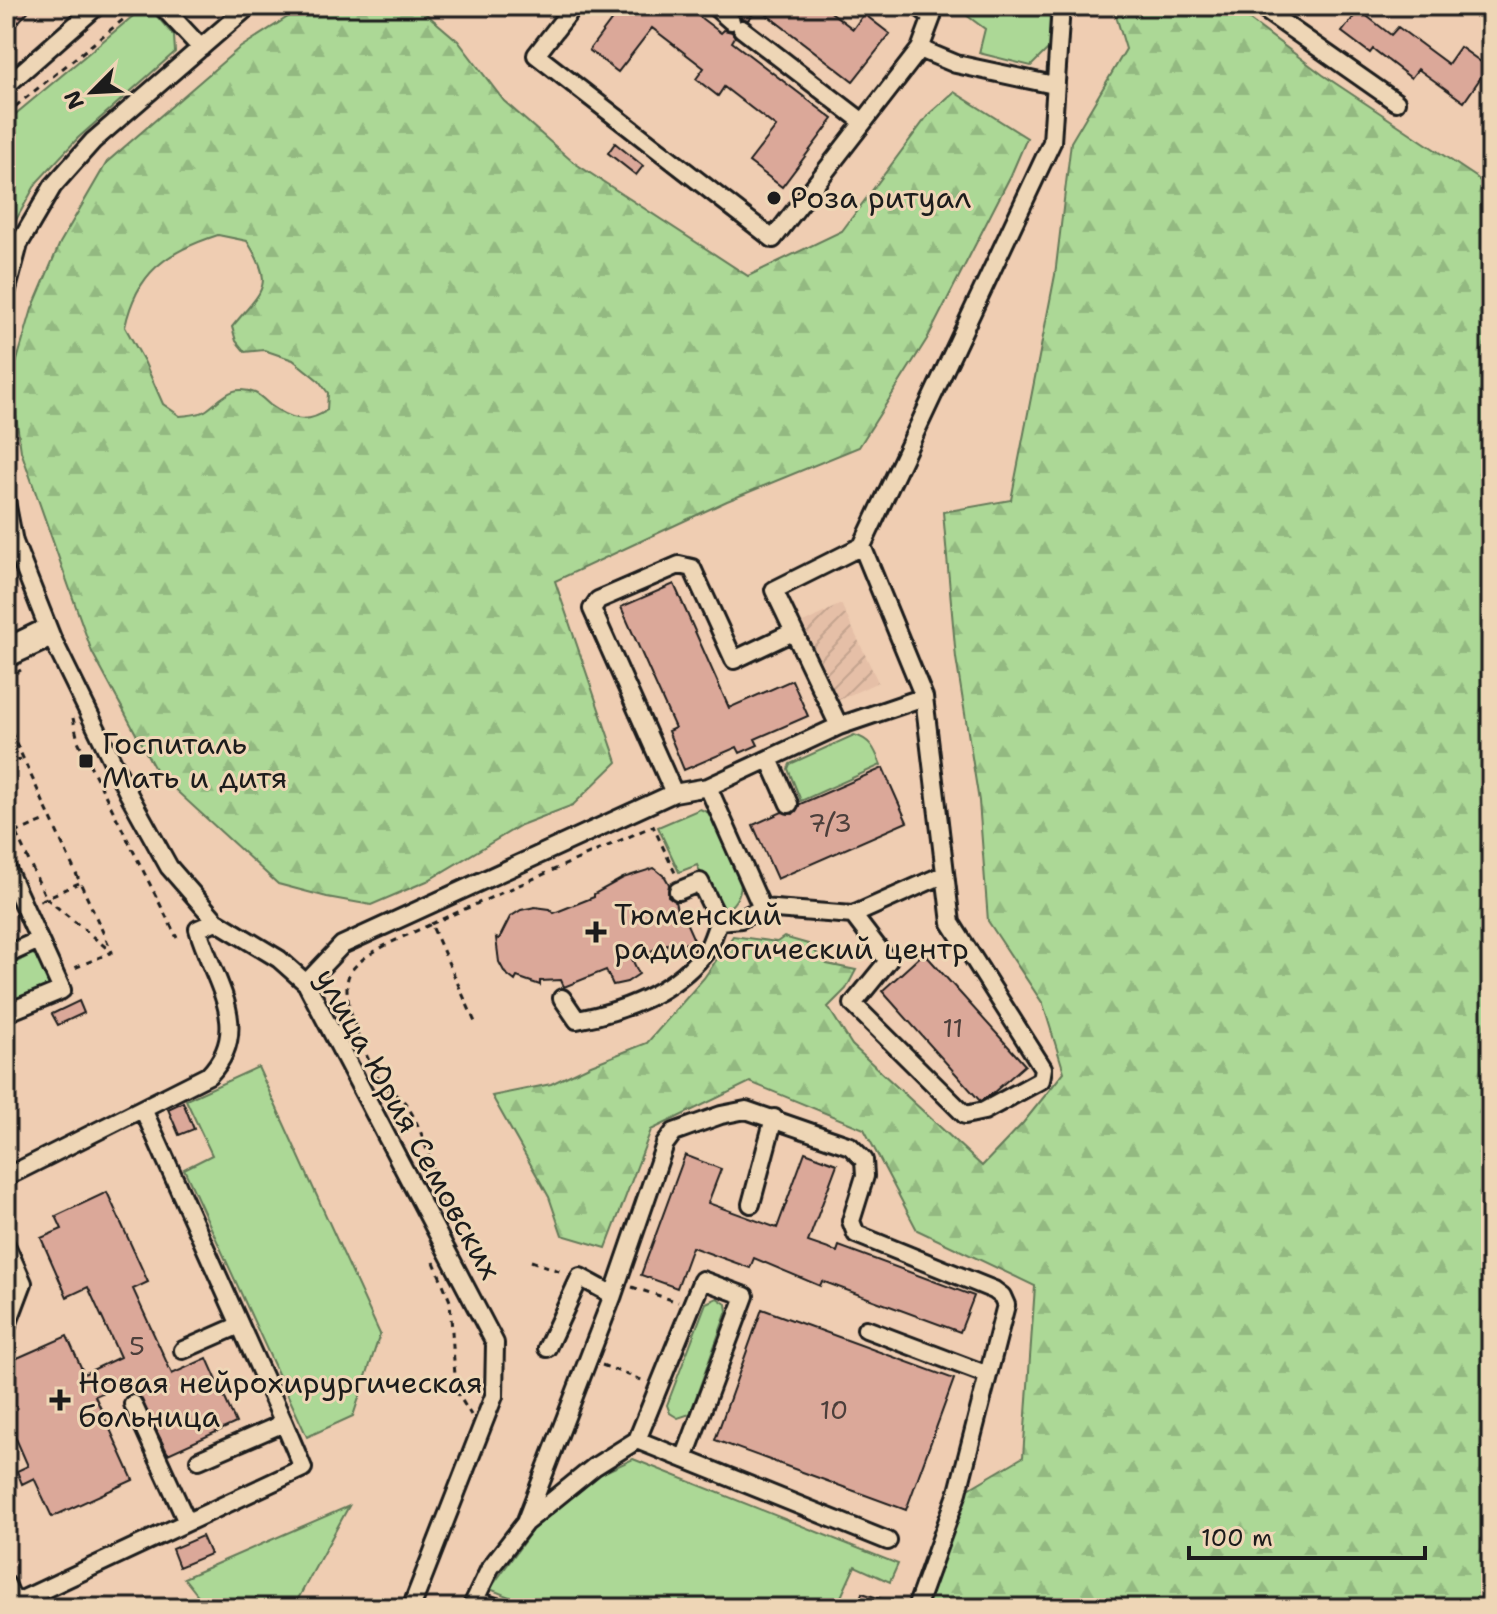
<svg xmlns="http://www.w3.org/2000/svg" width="1497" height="1614" viewBox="0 0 1497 1614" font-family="'Shantell Sans',sans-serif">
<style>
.industrial{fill:url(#industrial-furrows)}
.green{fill:#acd896;stroke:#647a59;stroke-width:2}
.forest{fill:url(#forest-firs);stroke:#647a59;stroke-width:2;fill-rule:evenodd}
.building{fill:#dba899;stroke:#1c1c1c;stroke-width:2}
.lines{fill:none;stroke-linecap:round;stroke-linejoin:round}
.minor-casing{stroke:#1c1c1c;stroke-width:22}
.path{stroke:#1c1c1c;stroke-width:3;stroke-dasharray:6 6;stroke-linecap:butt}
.minor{stroke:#eed6b6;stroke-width:16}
.poi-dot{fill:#1c1c1c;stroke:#eed6b6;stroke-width:3}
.labels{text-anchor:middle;stroke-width:6;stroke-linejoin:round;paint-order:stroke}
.number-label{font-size:26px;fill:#4c3f3b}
.poi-label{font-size:30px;fill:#1c1c1c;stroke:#eed6b6;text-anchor:start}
.street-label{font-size:30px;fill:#1c1c1c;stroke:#eed6b6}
</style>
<defs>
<pattern id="industrial-furrows" width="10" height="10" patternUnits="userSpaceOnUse" patternTransform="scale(2)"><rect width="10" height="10" fill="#e5bfa7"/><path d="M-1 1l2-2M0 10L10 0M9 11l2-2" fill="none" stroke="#c4a48f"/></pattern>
<pattern id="forest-firs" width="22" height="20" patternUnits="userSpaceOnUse" patternTransform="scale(2)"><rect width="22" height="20" fill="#acd896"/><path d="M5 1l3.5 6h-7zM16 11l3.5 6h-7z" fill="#93b981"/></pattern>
</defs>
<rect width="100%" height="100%" fill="#efcdb2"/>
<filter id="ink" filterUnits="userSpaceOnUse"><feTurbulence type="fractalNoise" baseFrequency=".0125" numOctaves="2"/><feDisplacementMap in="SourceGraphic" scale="16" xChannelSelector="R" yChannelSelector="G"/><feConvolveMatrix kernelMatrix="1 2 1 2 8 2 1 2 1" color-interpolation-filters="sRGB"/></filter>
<g filter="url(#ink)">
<path class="industrial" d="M841,604L878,682L839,700L803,623Z"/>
<path class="green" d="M145,6H148L174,36L175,52L78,138L37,182L6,238V122Z
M954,6H1050L1049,48L1031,66L979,53L985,29Z
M854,735C871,739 875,750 881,765L801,801L788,769L790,764Z
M700,809L709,813L715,821L741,882C741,895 734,907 721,912L716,908L697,865L679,872L658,827Z
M32,954C39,956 40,959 45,966C61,994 26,999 6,1009V982L12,979L9,966Z
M258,1067L380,1334L353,1416L307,1437L184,1169L212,1155L186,1100Z
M717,1298L726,1304L727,1311L690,1414L678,1418L670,1413L667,1405L706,1303Z
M633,1459L898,1564L890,1582L855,1566L836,1608H536L490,1589L533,1529L594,1477Z
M349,1506L293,1608H208L184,1578Z"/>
<path class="forest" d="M305,6H417L458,41L504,101L573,162L748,276L842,231L929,114L954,92L1027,138L1011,175L927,339L859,447L727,501L555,581L617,762L573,805L521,825L427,881L371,905L327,897L278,884L157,773L92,652L21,451L11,381L32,309L60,243L107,162L238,49ZM218,235L247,241C276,287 262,290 232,327L236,341L245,352L264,350L293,360L319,381L328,393L327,410C307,425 290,419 270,405C265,401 260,395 255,393C230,383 222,400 205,411C198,415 188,415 180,416L163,404L144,361L125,327C137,272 166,252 218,235Z
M1113,6H1231L1323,75L1476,177L1491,191V1608H907L967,1490L1023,1457L1035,1286L917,1230L864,1129L750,1082L651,1130L606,1248L562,1235L549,1197L492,1096L551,1084L591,1065L647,1043L704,978L733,936L777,942L784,937L808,944L827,964L856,970L846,989L828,1007L852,1045L982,1166L1023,1123L1064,1072L1043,1004L988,921L979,801L956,658L943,512L1011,500L1055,275L1071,142L1126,49Z"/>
<path class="building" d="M6,6H33L6,36Z
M622,6H685L721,33L724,30L732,32L735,37L732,42L833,119L782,187L749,162L776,127L724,87L718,96L696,79L704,68L652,28L618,72L589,50Z
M742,6H823L853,29L864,14L890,34L853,81L758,8L748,20L742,18L738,12Z
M1359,10L1391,35L1398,27L1448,64L1460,47L1488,67L1464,102L1418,69L1411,78L1373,49L1370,53L1342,32Z
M615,143L643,166L636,175L608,153Z
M674,584L729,708L792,680L808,716L755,739L758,745L740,753L737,747L684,770L668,731L675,728L621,607Z
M883,768L907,822L777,879L753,825L782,812L793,814L800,804Z
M654,868L665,877L669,884L668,896L675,901L678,915L682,913L694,940L670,950L667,944L632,959L639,974L627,982L613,985L606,970L564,987L561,980L540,981V985L517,977L515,981L505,973L499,962L496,938L499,939L510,917L521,910L535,907L550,909L554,913L594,897V894L623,878Z
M924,953L1025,1065L993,1093L980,1101L882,991Z
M79,1001L84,1013L58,1025L52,1014Z
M183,1102L194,1129L179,1135L168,1109Z
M805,1152L837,1164L808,1242L837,1252L839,1246L974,1296L960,1332L822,1281L820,1286L754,1258L750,1268L692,1247L677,1288L641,1275L685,1155L721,1169L708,1203L777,1228Z
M107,1192L148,1282L133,1289L172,1374L207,1358L236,1423L168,1454L131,1380L95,1396L133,1480L52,1517L34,1478L22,1484L17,1471L28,1466L11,1427L6,1429V1363L67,1336L84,1374L120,1357L88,1287L67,1297L41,1238L62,1229L56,1216Z
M762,1309L954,1379L906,1510L715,1440Z
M202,1536L210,1554L179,1567L172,1549Z
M862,1593L901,1605V1608H857Z"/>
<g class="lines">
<g class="minor-casing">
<path id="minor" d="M162,6L201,48
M574,6L536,55L773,239L920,49L932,17L918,6
M714,6L731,21
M1259,6L1396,102
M742,29L863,122
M920,49L956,64L1054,85
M6,86L97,6
M6,293L19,244L53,186L93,141L249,6
M6,501L14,542L52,638L128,793L169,867L216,921L279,959L306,983L495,1343L494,1396L411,1608
M6,647L47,627
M6,659L52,638
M839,726L774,590L862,546
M769,759L789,804
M674,793L592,609L598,600L679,565L692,568L734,660L793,632
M6,867L62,990L6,1013
M678,891L700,882L719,921
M762,908L853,915L945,874
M853,915L888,961L853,1004L965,1115L984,1111L1041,1080L1043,1068L951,923L924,697
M6,955L39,940
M306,983L342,945L674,793L708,787L839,726L924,697L862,546L1052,142L1061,6
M562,998L577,1020C626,1011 676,991 707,950C712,942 715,930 719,921L741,919L762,908L708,787
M143,1109L284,1423L199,1460
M6,1177L209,1075C254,1028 213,981 198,929L216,921
M751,1204L774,1118
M6,1245L23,1283L6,1328
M866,1329L988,1375
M547,1348L580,1277L613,1295
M183,1350L240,1325
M133,1404L187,1522
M637,1440L888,1541
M525,1523L613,1295L665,1144L674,1132L721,1115L746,1110L850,1146L864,1160L865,1176L851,1221L856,1234L994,1290L1002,1296L1006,1305L958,1492L916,1608
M6,1584L17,1608
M475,1600L498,1608
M15,1603L303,1468L284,1423
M471,1608L490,1568L525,1523L594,1467L637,1440L702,1280L745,1296L684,1459"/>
</g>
<path class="path" d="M6,114L140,6
M6,679L21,670
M73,718L78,741L177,938
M6,721L112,952L70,970
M6,765L21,759
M6,812L46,898L38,902
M15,833L48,819
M79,883L46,898L109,950
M431,924L653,826L676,875
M443,1207C432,1173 427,1135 406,1104C400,1096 389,1092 383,1084C368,1066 339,998 349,975C359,953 409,935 431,924L475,1022
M531,1261L565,1273
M434,1262L450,1301L456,1391L471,1415
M632,1287L678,1302
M602,1365L644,1381"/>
<use href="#minor" class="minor"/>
</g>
</g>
<g class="poi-dot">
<circle cx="774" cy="198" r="8"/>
<rect x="78" y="753" width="16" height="16" rx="4"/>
<path d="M592 920h8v8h8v8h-8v8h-8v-8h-8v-8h8z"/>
<path d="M56 1388h8v8h8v8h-8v8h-8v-8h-8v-8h8z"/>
</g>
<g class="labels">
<g class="number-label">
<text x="830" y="832">7/3</text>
<text x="953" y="1037">11</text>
<text x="137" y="1355">5</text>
<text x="834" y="1419">10</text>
</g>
<g class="poi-label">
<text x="790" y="208">Роза ритуал</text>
<text x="102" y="754">Госпиталь<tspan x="102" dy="34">Мать и дитя</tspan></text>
<text x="614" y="925">Тюменский<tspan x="614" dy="34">радиологический центр</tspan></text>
<text x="78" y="1393">Новая нейрохирургическая<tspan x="78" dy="34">больница</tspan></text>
</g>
<g class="street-label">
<text transform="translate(408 1124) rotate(61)" y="10">улица Юрия Семовских</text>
</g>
</g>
<rect width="1497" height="1614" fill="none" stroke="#eed6b6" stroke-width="32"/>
<rect x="16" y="16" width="1465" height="1582" fill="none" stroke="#1c1c1c" stroke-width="3" filter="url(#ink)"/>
<g transform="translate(92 92) rotate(246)" stroke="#eed6b6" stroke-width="6" paint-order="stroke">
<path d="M0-6L14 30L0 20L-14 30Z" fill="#1c1c1c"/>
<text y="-12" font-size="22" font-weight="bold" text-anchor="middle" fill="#1c1c1c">N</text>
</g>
<path d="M1189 1546v12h236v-12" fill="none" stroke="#1c1c1c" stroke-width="4"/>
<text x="1201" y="1546" font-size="24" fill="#1c1c1c" stroke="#eed6b6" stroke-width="6" paint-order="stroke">100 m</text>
</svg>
